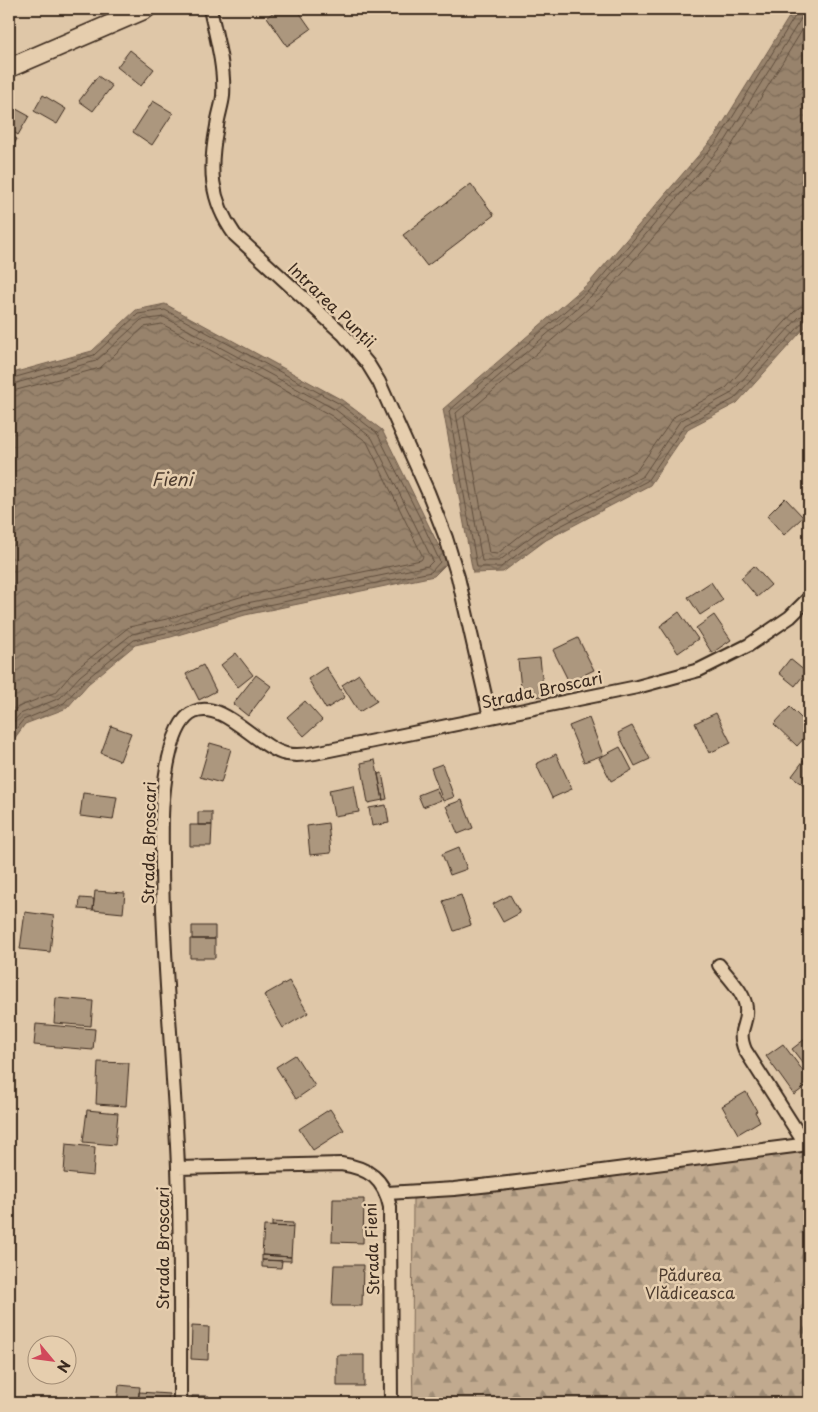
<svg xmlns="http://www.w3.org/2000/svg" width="818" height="1412" viewBox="0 0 818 1412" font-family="'Playpen Sans',sans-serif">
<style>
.forest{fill:url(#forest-firs);stroke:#7e6a56}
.water{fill:url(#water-waves);stroke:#735f4d}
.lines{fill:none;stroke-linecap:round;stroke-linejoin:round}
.shore{stroke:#604e3d;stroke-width:1}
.building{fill:#ac977e;stroke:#3b2a1e}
.minor-casing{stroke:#3b2a1e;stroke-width:16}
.secondary-casing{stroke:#3b2a1e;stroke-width:21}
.minor{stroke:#e6ceae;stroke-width:12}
.secondary{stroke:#e6ceae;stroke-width:18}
.labels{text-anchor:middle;stroke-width:5;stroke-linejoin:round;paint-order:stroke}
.street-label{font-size:16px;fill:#3b2a1e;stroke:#e6ceae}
.park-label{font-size:16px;fill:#4f3d2f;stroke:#e6ceae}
.water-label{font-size:18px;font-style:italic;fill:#4e3c2e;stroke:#e6ceae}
</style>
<defs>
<pattern id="forest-firs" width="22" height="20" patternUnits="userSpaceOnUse" patternTransform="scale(1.25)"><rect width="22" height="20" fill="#c1aa8f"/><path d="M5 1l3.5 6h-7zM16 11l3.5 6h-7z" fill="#9e8b74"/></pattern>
<pattern id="water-waves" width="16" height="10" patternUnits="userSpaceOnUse" patternTransform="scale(1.25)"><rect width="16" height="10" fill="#98836c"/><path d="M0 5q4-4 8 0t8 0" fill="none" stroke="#7d6b58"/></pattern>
</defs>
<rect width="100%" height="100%" fill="#dfc7a8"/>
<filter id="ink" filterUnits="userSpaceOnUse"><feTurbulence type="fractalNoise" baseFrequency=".02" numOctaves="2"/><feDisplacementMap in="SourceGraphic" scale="10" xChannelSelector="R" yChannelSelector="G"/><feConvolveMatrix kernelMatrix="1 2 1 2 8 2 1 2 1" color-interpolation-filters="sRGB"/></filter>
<g filter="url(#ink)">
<path class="forest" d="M809,1149V1403H413L412,1358L413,1199Z"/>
<path class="water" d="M794,9H809L808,324L737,403L689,428L650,485L546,540L503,572L473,573L443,409L590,282L715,136Z
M165,304L342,400L382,430L447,563L434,576L245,615L171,637L135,645L88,684L67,708L25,724L9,746V374L92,351L136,310Z"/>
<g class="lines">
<path class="shore" d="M797,9V13L719,139L594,286L449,411L477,567H501L543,535L647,481L685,425L734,399L804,321L809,320
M804,9L802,17L724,143L598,290L456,413L482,561H499L540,530L643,476L680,421L730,394L799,317L809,313
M809,19L730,148L604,295L464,416L489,553L497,554L536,523L637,470L675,416L726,388L794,312L800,307L809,306
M9,379L94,355L138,314L165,310L340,404L377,433L420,518L440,562L431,572L243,610L170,632L134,640L84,681L64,703L23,720L9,738
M9,385L96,361L141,320L164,317L336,410L372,438L433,561L428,566L242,604L169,626L132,634L80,676L60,698L20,714L9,727
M9,392L100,368L144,327L162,324L332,416L367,442L423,557L421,560L240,597L167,619L129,627L75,670L56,692L18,707L9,715"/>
</g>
<path class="building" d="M278,9H297L311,29L287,46L267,17Z
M130,50L154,69L141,86L117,67Z
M98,76L112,86L93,111L79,101Z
M43,95L66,109L57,124L34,111Z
M153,101L173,113L152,145L133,132Z
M9,105L29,116L18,135L9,129Z
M9,134L17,139L9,153Z
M471,184L494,215L427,266L403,235Z
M785,498L803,517L784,535L767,516Z
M754,566L771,585L757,597L741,578Z
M711,582L723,600L700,615L688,597Z
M679,612L698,639L678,653L660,626Z
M714,615L731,640L712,653L696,628Z
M578,638L594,670L569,682L553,650Z
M236,653L253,675L238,687L221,665Z
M540,658L544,696L522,698L518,660Z
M790,659L806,672L795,686L779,673Z
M203,665L216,691L199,700L186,674Z
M326,667L345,697L326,709L308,679Z
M359,674L377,701L359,712L342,685Z
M256,675L271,686L248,716L233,704Z
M305,701L322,720L304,736L287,717Z
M790,707L809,726V733L797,746L774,724Z
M716,713L731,743L709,753L695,723Z
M589,718L603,755L584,762L569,726Z
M111,726L131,733L120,761L101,753Z
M632,726L650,759L635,766L618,733Z
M210,743L231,749L221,783L200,777Z
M620,747L632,770L611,781L599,758Z
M556,754L572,789L552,798L536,764Z
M807,756L809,758V789L792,776Z
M375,760L383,800L368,803L361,763Z
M442,764L454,797L443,801L431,768Z
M382,773L387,799L383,800L378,774Z
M354,785L359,812L334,816L329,790Z
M436,788L441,800L423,807L418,795Z
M83,793L117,797L113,820L80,816Z
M462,800L473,828L458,834L446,806Z
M386,805L389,823L372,826L369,808Z
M198,812H212V825H198Z
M328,823L331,853L310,855L307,826Z
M190,825H212L211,846H190Z
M459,847L467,869L450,875L442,854Z
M95,891L125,893L123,913L93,910Z
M461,895L471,925L454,931L443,901Z
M510,895L520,913L503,922L493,904Z
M80,898L94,899L93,910L79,909Z
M25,912L54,916L50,952L20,949Z
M192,926H215V939H192Z
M190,939H215V958H190Z
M289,981L308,1013L283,1028L264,995Z
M56,998L93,1001L91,1026L54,1023Z
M36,1024L95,1029L93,1050L34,1045Z
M809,1036V1071L792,1049Z
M783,1044L809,1079V1084L794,1095L766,1056Z
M295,1055L315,1086L296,1099L276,1067Z
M98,1062L129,1063L126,1106L96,1104Z
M746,1092L757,1111L755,1112L760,1121L738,1134L722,1106Z
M330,1109L344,1130L313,1150L299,1129Z
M87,1110L118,1113L115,1145L83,1142Z
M66,1144L95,1147L93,1176L64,1173Z
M333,1199H364L363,1243L332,1242Z
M272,1222L293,1223V1227L272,1226Z
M264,1226L293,1227L291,1257L262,1255Z
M262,1255L291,1257V1261L262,1260Z
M262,1260L282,1261L281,1268L262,1267Z
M334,1265H363L362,1306H332Z
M192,1326L209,1327L208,1360L191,1359Z
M337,1355H364V1386H337Z
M119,1385L140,1387L138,1403H117Z
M139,1392L169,1394L168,1403H138Z
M192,1396H209L208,1403H192Z"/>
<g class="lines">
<g class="minor-casing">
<path id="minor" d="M210,9C216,36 225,67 223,96C222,106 218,116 217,126C209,167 209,199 235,235L343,334L368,364L379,382L428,492L446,538L458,577L490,717
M719,965C728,977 745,993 746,1008C748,1027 736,1027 745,1050L805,1144
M178,1168L341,1164C369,1168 384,1179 390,1207L391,1403
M387,1193L454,1189L517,1182L809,1144
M180,1403C180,1325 181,1246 178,1168C177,1139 175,1110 173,1080C169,1008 162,935 162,862C162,842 161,820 163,799C165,776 171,722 194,712C223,699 258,748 286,754C296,756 305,755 315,753L637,687L699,670L749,645L790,617L809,598"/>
</g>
<g class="secondary-casing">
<path id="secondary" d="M9,68L146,9"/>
</g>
<use href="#minor" class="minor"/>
<use href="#secondary" class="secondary"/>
</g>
</g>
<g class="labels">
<g class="street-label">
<text transform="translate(332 305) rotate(44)" y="6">Intrarea Punții</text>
<text transform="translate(542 690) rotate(-12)" y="6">Strada Broscari</text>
<text transform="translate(149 843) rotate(-89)" y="6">Strada Broscari</text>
<text transform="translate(163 1248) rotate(-90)" y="6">Strada Broscari</text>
<text transform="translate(372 1249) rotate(-92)" y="6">Strada Fieni</text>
</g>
<g class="park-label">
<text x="690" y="1281">Pădurea<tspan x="690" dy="18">Vlădiceasca</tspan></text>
</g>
<g class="water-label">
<text x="172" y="486">Fieni</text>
</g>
</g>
<rect width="818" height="1412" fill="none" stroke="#e6ceae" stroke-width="30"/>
<rect x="15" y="15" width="788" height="1382" fill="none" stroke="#3b2a1e" stroke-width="2" filter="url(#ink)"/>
<g transform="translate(52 1360) rotate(119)"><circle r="24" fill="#e6ceae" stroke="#a28c74"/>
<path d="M0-4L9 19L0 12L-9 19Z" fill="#d1495b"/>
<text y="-8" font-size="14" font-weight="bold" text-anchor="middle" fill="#3b2a1e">N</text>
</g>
</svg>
